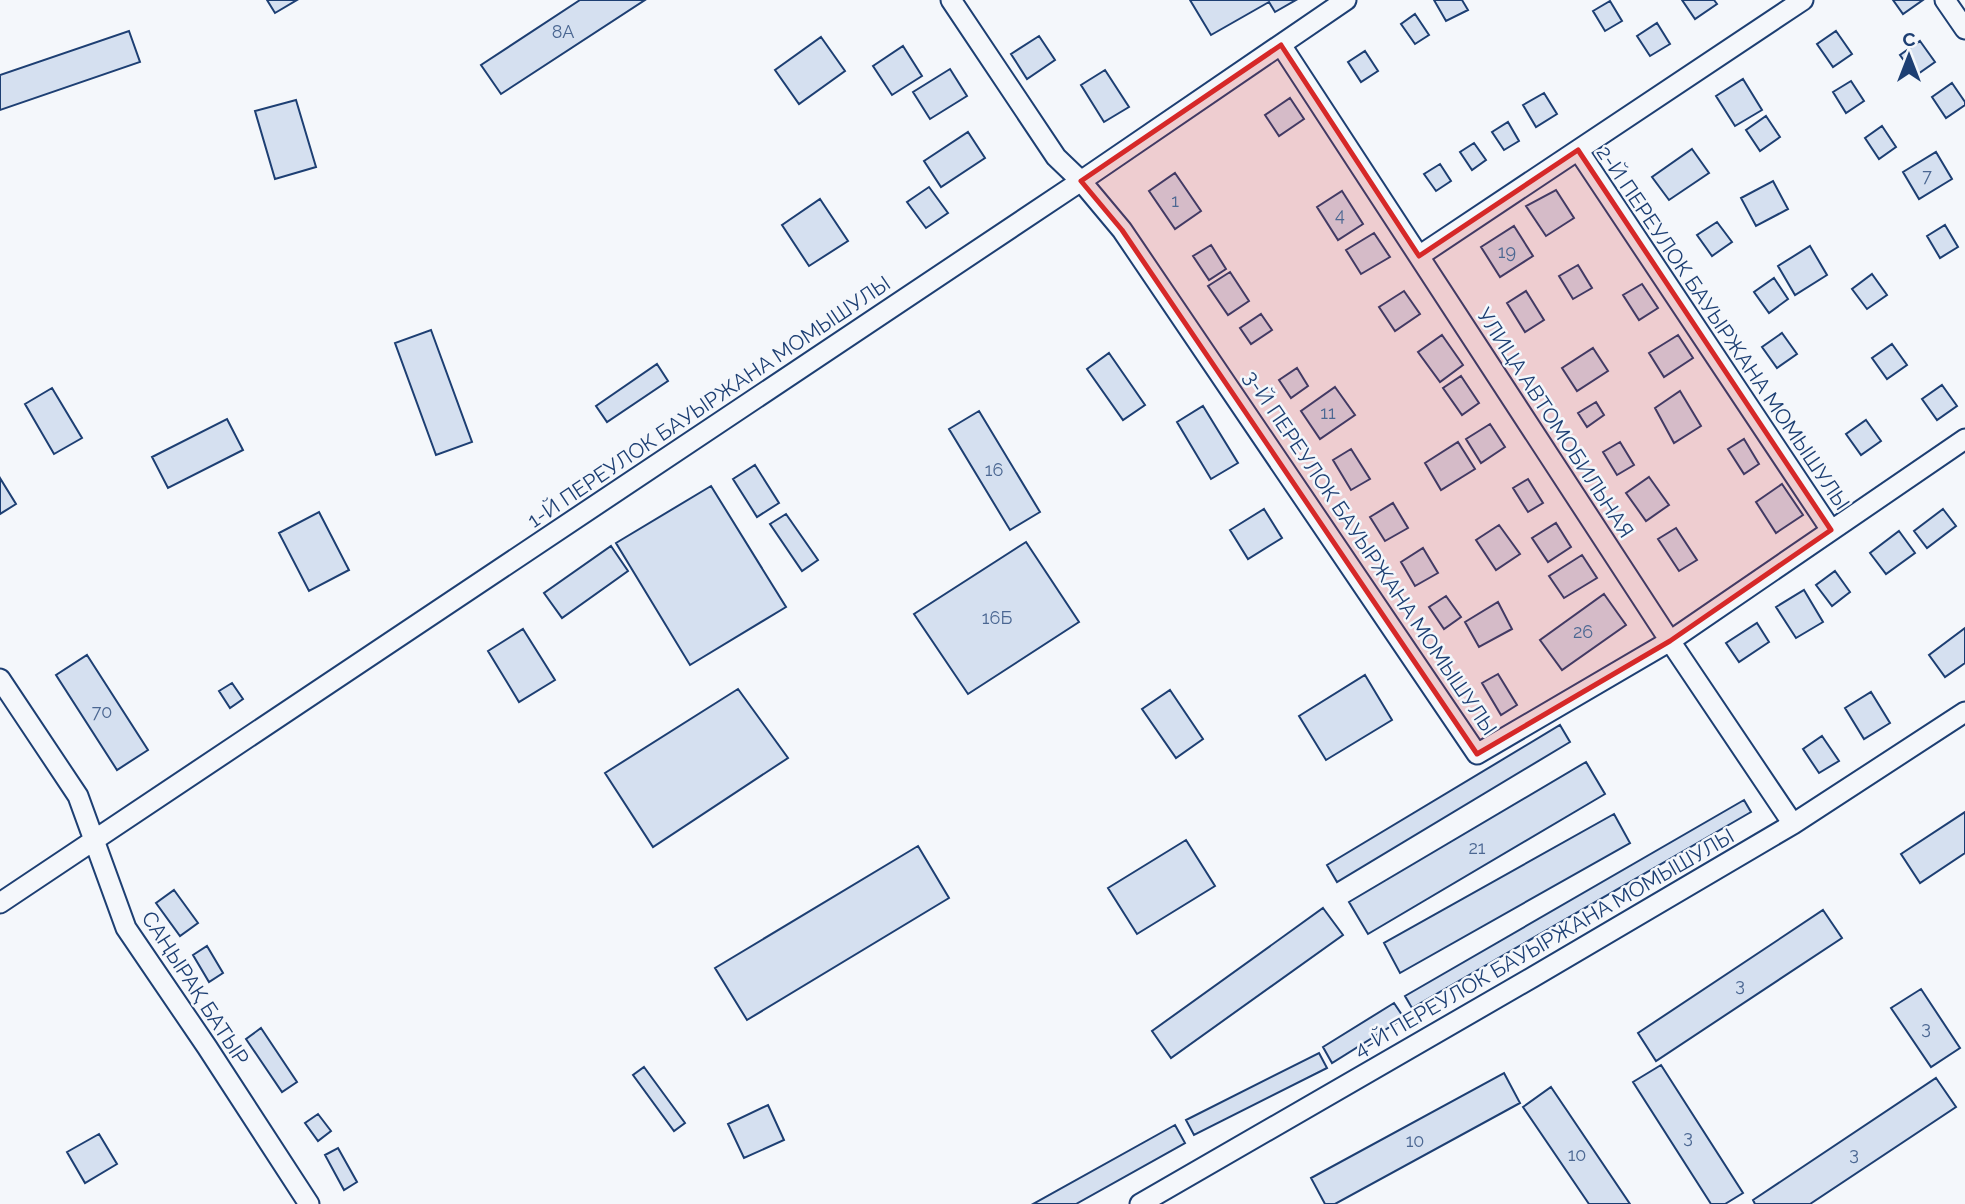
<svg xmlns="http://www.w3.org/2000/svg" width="1965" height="1204" viewBox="0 0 1965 1204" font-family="Raleway,sans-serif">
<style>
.building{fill:#d5e0f0;stroke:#1d3f73;stroke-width:2}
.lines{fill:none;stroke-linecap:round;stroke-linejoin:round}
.minor-casing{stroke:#1d3f73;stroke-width:23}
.minor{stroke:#f4f7fb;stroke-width:19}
.marked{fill:#d62828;fill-opacity:0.2;stroke:#d62828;stroke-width:5;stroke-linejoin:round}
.labels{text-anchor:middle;stroke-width:5;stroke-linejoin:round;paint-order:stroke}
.number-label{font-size:18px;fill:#4b6792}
.street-label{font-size:21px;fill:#1d3f73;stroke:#f4f7fb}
</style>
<rect width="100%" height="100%" fill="#f4f7fb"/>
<path class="building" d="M267,0H297L275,13Z
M580,0H645L501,94L481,65Z
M1190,0H1296L1275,12L1269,2L1211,35Z
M1434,0H1462L1468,10L1446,21Z
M1682,0H1714L1717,4L1695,19Z
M1893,0H1923L1903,14Z
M1610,1L1622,21L1605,31L1593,11Z
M1415,14L1429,35L1415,44L1401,24Z
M1657,23L1670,44L1650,56L1637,36Z
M129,31L140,62L0,110V75Z
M1836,31L1852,54L1833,67L1817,44Z
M1039,36L1055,60L1027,79L1011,54Z
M821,37L845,71L799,104L775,70Z
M1920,41L1935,62L1915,76L1900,55Z
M903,46L922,76L892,95L873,66Z
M1365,51L1378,71L1361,82L1348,62Z
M950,69L967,96L930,119L913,92Z
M1105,70L1129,107L1104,122L1081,85Z
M1743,79L1762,110L1735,126L1716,96Z
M1851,81L1864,101L1846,113L1833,92Z
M1952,83L1965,102V105L1946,118L1932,97Z
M1544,93L1557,114L1536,127L1523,105Z
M1290,98L1304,119L1279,136L1265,115Z
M296,100L316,167L275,179L255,111Z
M1766,116L1780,137L1760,151L1746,130Z
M1508,122L1519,141L1504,150L1492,132Z
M1882,126L1896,147L1879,159L1865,138Z
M968,132L985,158L941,187L924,161Z
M1474,143L1486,160L1472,170L1460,152Z
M1692,149L1709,173L1669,200L1652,177Z
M1936,152L1952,179L1919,199L1903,172Z
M1440,164L1451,181L1436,191L1424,174Z
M1175,173L1201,211L1175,229L1149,191Z
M1773,181L1788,209L1756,226L1741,198Z
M929,187L948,213L926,228L907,202Z
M1556,190L1574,218L1546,236L1526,206Z
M1342,191L1363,224L1338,240L1317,207Z
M820,199L848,241L809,266L782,225Z
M1717,222L1732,242L1712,256L1697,235Z
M1945,225L1958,247L1940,258L1927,236Z
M1514,226L1533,256L1500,277L1481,247Z
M1374,233L1390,257L1361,274L1346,250Z
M1211,245L1226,269L1209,280L1193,256Z
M1810,246L1827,275L1795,295L1778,266Z
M1578,265L1592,288L1573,299L1559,276Z
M1230,272L1249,301L1228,315L1208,286Z
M1872,274L1887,295L1867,309L1852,289Z
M1774,278L1788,299L1769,313L1754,292Z
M1642,284L1658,308L1639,320L1623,295Z
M1404,291L1420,314L1395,331L1379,307Z
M1526,291L1544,320L1525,332L1507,303Z
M1261,314L1272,330L1251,344L1240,328Z
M431,330L472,442L436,455L395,343Z
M1782,333L1797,354L1777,368L1762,347Z
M1442,335L1463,365L1440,382L1418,352Z
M1678,335L1693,358L1664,377L1649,353Z
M1892,344L1907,365L1887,379L1872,358Z
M1593,348L1608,371L1577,391L1562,368Z
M1109,353L1145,405L1123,420L1087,369Z
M657,364L668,381L607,422L596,406Z
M1297,368L1308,386L1291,398L1279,380Z
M1461,376L1479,403L1462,415L1443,388Z
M1942,385L1957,406L1937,420L1922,399Z
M1335,387L1355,415L1320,439L1301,411Z
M52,388L82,438L54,454L25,404Z
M1680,391L1701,426L1674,443L1655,408Z
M1596,402L1604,415L1587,427L1578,413Z
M1203,406L1238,463L1211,479L1177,422Z
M979,411L1040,512L1010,530L949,429Z
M227,419L243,450L168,488L152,457Z
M1866,420L1881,441L1861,455L1846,434Z
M1490,424L1505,447L1481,463L1466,439Z
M1744,439L1759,464L1744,474L1728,449Z
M1458,442L1475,469L1441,490L1425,463Z
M1620,442L1634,465L1617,475L1603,452Z
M1351,449L1370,479L1351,490L1333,460Z
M755,465L779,503L757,517L733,479Z
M1649,477L1669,505L1646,521L1626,493Z
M0,478L16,504L0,514Z
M1528,479L1543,503L1528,512L1513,488Z
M1782,484L1803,515L1776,533L1756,502Z
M711,486L786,607L690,665L616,543Z
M1393,503L1408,528L1385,541L1370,517Z
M1264,509L1282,538L1248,559L1230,530Z
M1943,509L1956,526L1927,548L1914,531Z
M319,512L349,570L309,591L279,533Z
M786,514L818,560L802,571L770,524Z
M1556,523L1571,547L1548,562L1532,538Z
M1499,525L1520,554L1496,570L1476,540Z
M1676,528L1697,560L1679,571L1658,539Z
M1899,531L1915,553L1886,574L1870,553Z
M1026,542L1079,622L968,694L914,614Z
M611,546L628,571L562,618L544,593Z
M1423,548L1438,573L1415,586L1401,562Z
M1582,555L1597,578L1564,598L1549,576Z
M1835,571L1850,592L1832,606L1816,585Z
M1804,590L1823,622L1796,638L1776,607Z
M1604,594L1626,625L1562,670L1540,640Z
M1446,596L1461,617L1444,629L1429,607Z
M1498,602L1512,629L1479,647L1465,622Z
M1757,623L1769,642L1739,662L1726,643Z
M1965,628V663L1945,677L1929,655Z
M523,629L555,680L519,702L488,651Z
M87,655L148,750L117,770L56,675Z
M1498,674L1517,705L1501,715L1482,683Z
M1365,675L1392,720L1326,760L1299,716Z
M232,683L243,699L230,708L219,691Z
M738,689L788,758L653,847L605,773Z
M1170,690L1203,739L1176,758L1142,709Z
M1871,692L1890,723L1864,739L1845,708Z
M1560,725L1570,742L1337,882L1327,865Z
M1822,736L1839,761L1819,773L1803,749Z
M1586,762L1605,794L1368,934L1349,902Z
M1744,800L1751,812L1412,1008L1405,996Z
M1965,812V853L1920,883L1901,854Z
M1614,814L1630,843L1400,973L1384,943Z
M1186,840L1215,886L1137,934L1108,888Z
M918,846L949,898L747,1020L715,968Z
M174,890L198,923L180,936L156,903Z
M1323,908L1343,935L1171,1058L1152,1031Z
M1823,910L1842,938L1656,1061L1638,1033Z
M207,946L223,973L209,982L193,955Z
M1921,989L1960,1048L1931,1067L1891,1008Z
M1394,1003L1404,1018L1332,1063L1323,1047Z
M261,1028L297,1082L282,1092L246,1039Z
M1319,1053L1327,1068L1194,1135L1186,1120Z
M1661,1065L1743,1193L1725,1204H1711L1633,1082Z
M644,1067L685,1123L674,1131L633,1075Z
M1504,1073L1520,1103L1335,1204H1325L1311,1178Z
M1936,1078L1956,1107L1810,1204H1755L1753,1200Z
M1551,1087L1630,1204H1589L1523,1107Z
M768,1105L784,1140L744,1158L728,1124Z
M318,1114L331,1131L318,1141L305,1123Z
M1175,1125L1185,1143L1076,1204H1033Z
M99,1134L117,1164L85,1183L67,1152Z
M338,1148L357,1182L344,1190L325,1155Z"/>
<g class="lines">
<g class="minor-casing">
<path id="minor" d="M951,0L1056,157L1081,181L1122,230L1477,754L1670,641L1965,439
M1945,0L1965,29
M1281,45L1670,641L1793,824
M1578,150L1831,530
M1419,256L1803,0
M0,679L78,796L126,928L207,1047L309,1204
M0,903L1081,181L1346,0
M1140,1204L1533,977L1793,824L1965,712"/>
</g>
<use href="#minor" class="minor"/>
</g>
<path class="marked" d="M1281,45L1419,256L1578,150L1831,530L1670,641L1477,754L1122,230L1081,181Z"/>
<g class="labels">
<g class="number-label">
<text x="563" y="38">8А</text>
<text x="1927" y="182">7</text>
<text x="1175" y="207">1</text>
<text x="1340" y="221">4</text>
<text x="1507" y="258">19</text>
<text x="1328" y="419">11</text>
<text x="994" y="476">16</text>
<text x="997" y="624">16Б</text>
<text x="1583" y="638">26</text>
<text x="102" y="718">70</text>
<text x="1477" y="854">21</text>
<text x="1740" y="991">3</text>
<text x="1926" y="1034">3</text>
<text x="1688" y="1143">3</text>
<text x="1415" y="1147">10</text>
<text x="1854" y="1160">3</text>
<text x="1577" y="1161">10</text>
</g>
<g class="street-label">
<text transform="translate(1723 328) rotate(56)" y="7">2-Й ПЕРЕУЛОК БАУЫРЖАНА МОМЫШУЛЫ</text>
<text transform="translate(709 402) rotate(-34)" y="7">1-Й ПЕРЕУЛОК БАУЫРЖАНА МОМЫШУЛЫ</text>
<text transform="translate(1555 423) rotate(57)" y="7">УЛИЦА АВТОМОБИЛЬНАЯ</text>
<text transform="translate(1370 553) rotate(56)" y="7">3-Й ПЕРЕУЛОК БАУЫРЖАНА МОМЫШУЛЫ</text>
<text transform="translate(1544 943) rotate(-30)" y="7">4-Й ПЕРЕУЛОК БАУЫРЖАНА МОМЫШУЛЫ</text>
<text transform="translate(195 988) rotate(57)" y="7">САҢЫРАҚ БАТЫР</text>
</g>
</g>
<g transform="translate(1909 56)" stroke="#f4f7fb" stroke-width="5" paint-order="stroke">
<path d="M0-5L12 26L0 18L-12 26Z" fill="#1d3f73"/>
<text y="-10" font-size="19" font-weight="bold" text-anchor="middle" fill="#1d3f73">С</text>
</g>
</svg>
